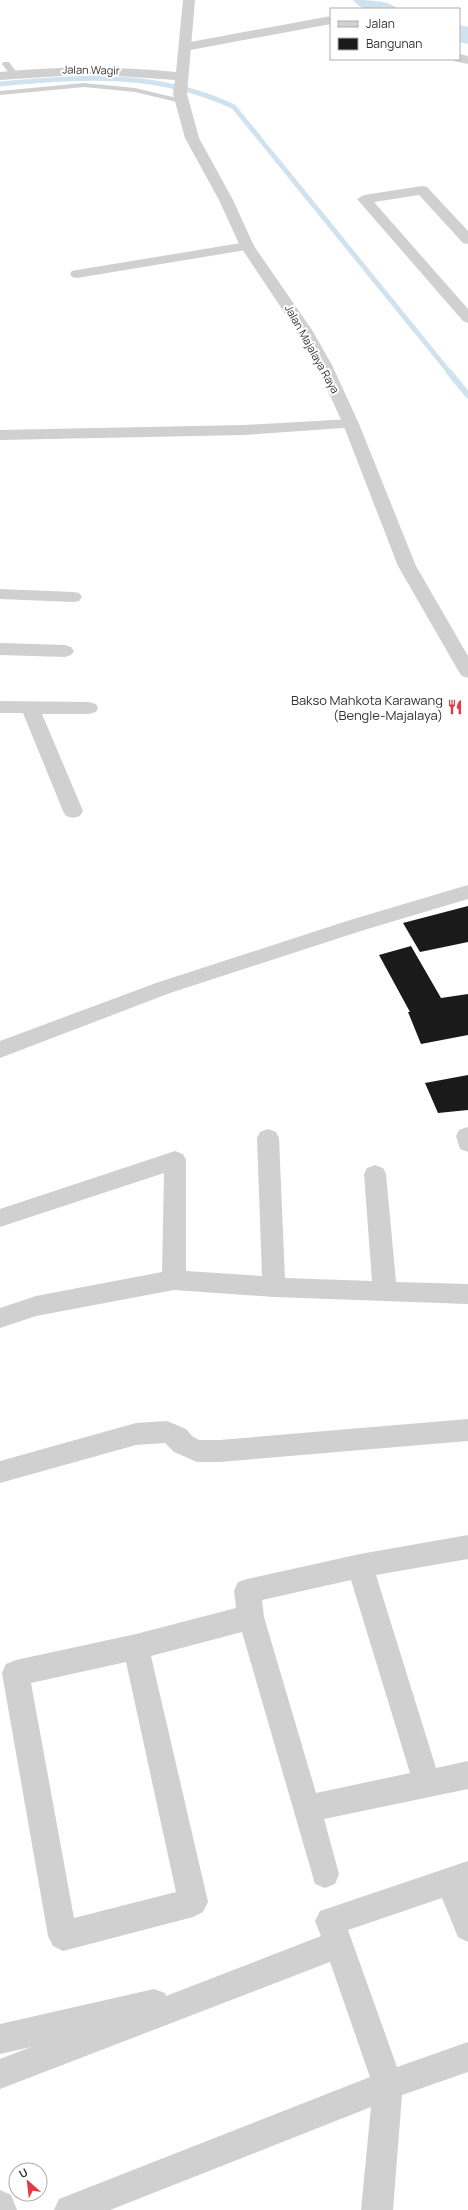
<svg xmlns="http://www.w3.org/2000/svg" width="468" height="2210" viewBox="0 0 468 2210" font-family="Manrope,sans-serif">
<style>
.lines{fill:none;stroke-linecap:round;stroke-linejoin:round}
.stream-far1{stroke:#cfe2ee;stroke-width:5}
.stream{stroke:#cfe2ee;stroke-width:6}
.river{fill:#cfe2ee;fill-rule:evenodd}
.building{fill:#1a1a1a}
.service{fill:#d0d0d0;fill-rule:evenodd}
.minor{fill:#d0d0d0;fill-rule:evenodd}
.tertiary{fill:#d0d0d0;fill-rule:evenodd}
.labels{text-anchor:middle;stroke-width:4;stroke-linejoin:round;paint-order:stroke}
.far-street-label{font-size:11px;fill:#333;stroke:#fff}
.poi-label{font-size:13px;fill:#333;stroke:#fff;text-anchor:end}
</style>
<rect width="100%" height="100%" fill="#fff"/>
<g class="lines">
<path class="stream-far1" d="M0,84C81,76 159,71 234,107L450,373"/>
<path class="stream" d="M449,372L468,395"/>
<path class="river" d="M353,0C368,0 388,0 398,9C383,9 363,14 353,0Z
M459,25L468,27V44L459,42Z"/>
</g>
<path class="building" d="M468,906V942L420,952L403,923Z
M411,946L441,998L468,994V1035L421,1044L408,1012H410L379,955Z
M468,1075V1110L438,1113L425,1083Z"/>
<g class="lines">
<path class="service" d="M3,62H9L18,74L17,76H11L2,64Z
M84,83L135,88L185,100L181,103L135,92L84,87L0,95V91Z"/>
<path class="minor" d="M331,16V24L185,51L179,47L185,43Z
M459,54L468,56V64L454,61L453,59H459Z
M422,186L427,187L468,231V244L463,243L419,195L374,202L468,309V323L463,321L357,199L364,195Z
M247,242L252,243L254,246L252,249L77,278L72,277L70,274L72,271L77,270Z
M351,419L357,421L359,424L357,427L244,435L0,440V430L244,425Z
M0,589L73,592L79,593L82,597L79,601L73,602L0,599Z
M0,643L65,645L71,647L74,651L71,655L65,657L0,655Z
M0,701L89,702L96,704L98,708L96,712L89,714H42L83,811L80,816L73,818L66,816L63,811L23,713H0Z
M467,1127L468,1128V1152L460,1149L456,1136L459,1130Z
M268,1129L276,1132L279,1138L285,1278L372,1281L364,1174L367,1168L375,1165L383,1168L386,1174L396,1282L468,1284V1304L274,1297L174,1290L36,1316L0,1328V1308L36,1296L162,1272L164,1173L0,1227V1209L175,1151L183,1154L186,1160V1271L262,1276L257,1138L260,1132Z
M468,1419V1441L219,1462H197L174,1452L165,1443L136,1445L0,1483V1461L136,1423L167,1421L186,1429L192,1436L199,1440H219Z
M468,1535V1559L376,1575L436,1768L468,1761V1789L324,1819L339,1874L335,1884L325,1888L315,1884L242,1632L151,1656L208,1902L203,1912L193,1917L63,1951L53,1946L48,1936L2,1673L6,1664L16,1660L136,1634L236,1608L234,1591L238,1582L247,1579L360,1554ZM351,1580L410,1773L316,1793L264,1617L262,1600ZM126,1662L176,1892L74,1918L31,1683Z
M468,1861V1942L458,1937L442,1898L348,1930L397,2067L468,2042V2072L402,2095L393,2210H361L371,2107L110,2210H54L59,2199L370,2077L330,1962L0,2089V2059L31,2047L0,2054V2024L154,1989L165,1993L166,1996L321,1936L315,1921L320,1911Z
M0,2190L11,2195L17,2210H0Z"/>
<path class="tertiary" d="M183,0H195L187,94L199,138L233,200L254,246L312,330L332,365L359,424L416,566L468,656V678L462,676L459,672L398,566L343,424L316,365L296,330L240,246L219,200L185,138L173,94L175,80L91,74L0,80V72C59,66 117,66 176,72Z
M468,885V899L364,930L170,993L0,1058V1041L156,983L350,920Z"/>
</g>
<defs>
<g id="restaurant-bare" transform="scale(1.2)"><path d="M-5-6h1v4h1v-4h1v4h1v-4h1v5L-1.5 .5V6h-2V.5L-5-1ZM5-6V6H3V1.5H1.5Q1.5-4 5-6Z" fill="#e63946" stroke="#fff" stroke-width="2.5" paint-order="stroke"/></g>
</defs>
<g fill-rule="evenodd">
<use href="#restaurant-bare" x="455" y="707"/>
</g>
<g class="labels">
<g class="far-street-label">
<text transform="translate(91 70) rotate(1)" y="4">Jalan Wagir</text>
<text transform="translate(312 349) rotate(61)" y="4">Jalan Majalaya Raya</text>
</g>
<g class="poi-label">
<text x="443" y="705">Bakso Mahkota Karawang<tspan x="443" dy="15">(Bengle-Majalaya)</tspan></text>
</g>
</g>
<rect x="330" y="8" width="130" height="52" fill="#ffffff" stroke="#adadad"/>
<rect x="338" y="21" width="20" height="6" fill="#d0d0d0" stroke="#adadad"/>
<text x="366" y="28" font-size="12" fill="#333333">Jalan</text>
<rect x="338" y="38" width="20" height="12" fill="#1a1a1a" stroke="#adadad"/>
<text x="366" y="48" font-size="12" fill="#333333">Bangunan</text>
<g transform="translate(28 2182) rotate(332)"><circle r="19" fill="#ffffff" stroke="#adadad"/>
<path d="M0-3L7 15L0 10L-7 15Z" fill="#e63946"/>
<text y="-6" font-size="11" font-weight="bold" text-anchor="middle" fill="#333333">U</text>
</g>
</svg>
